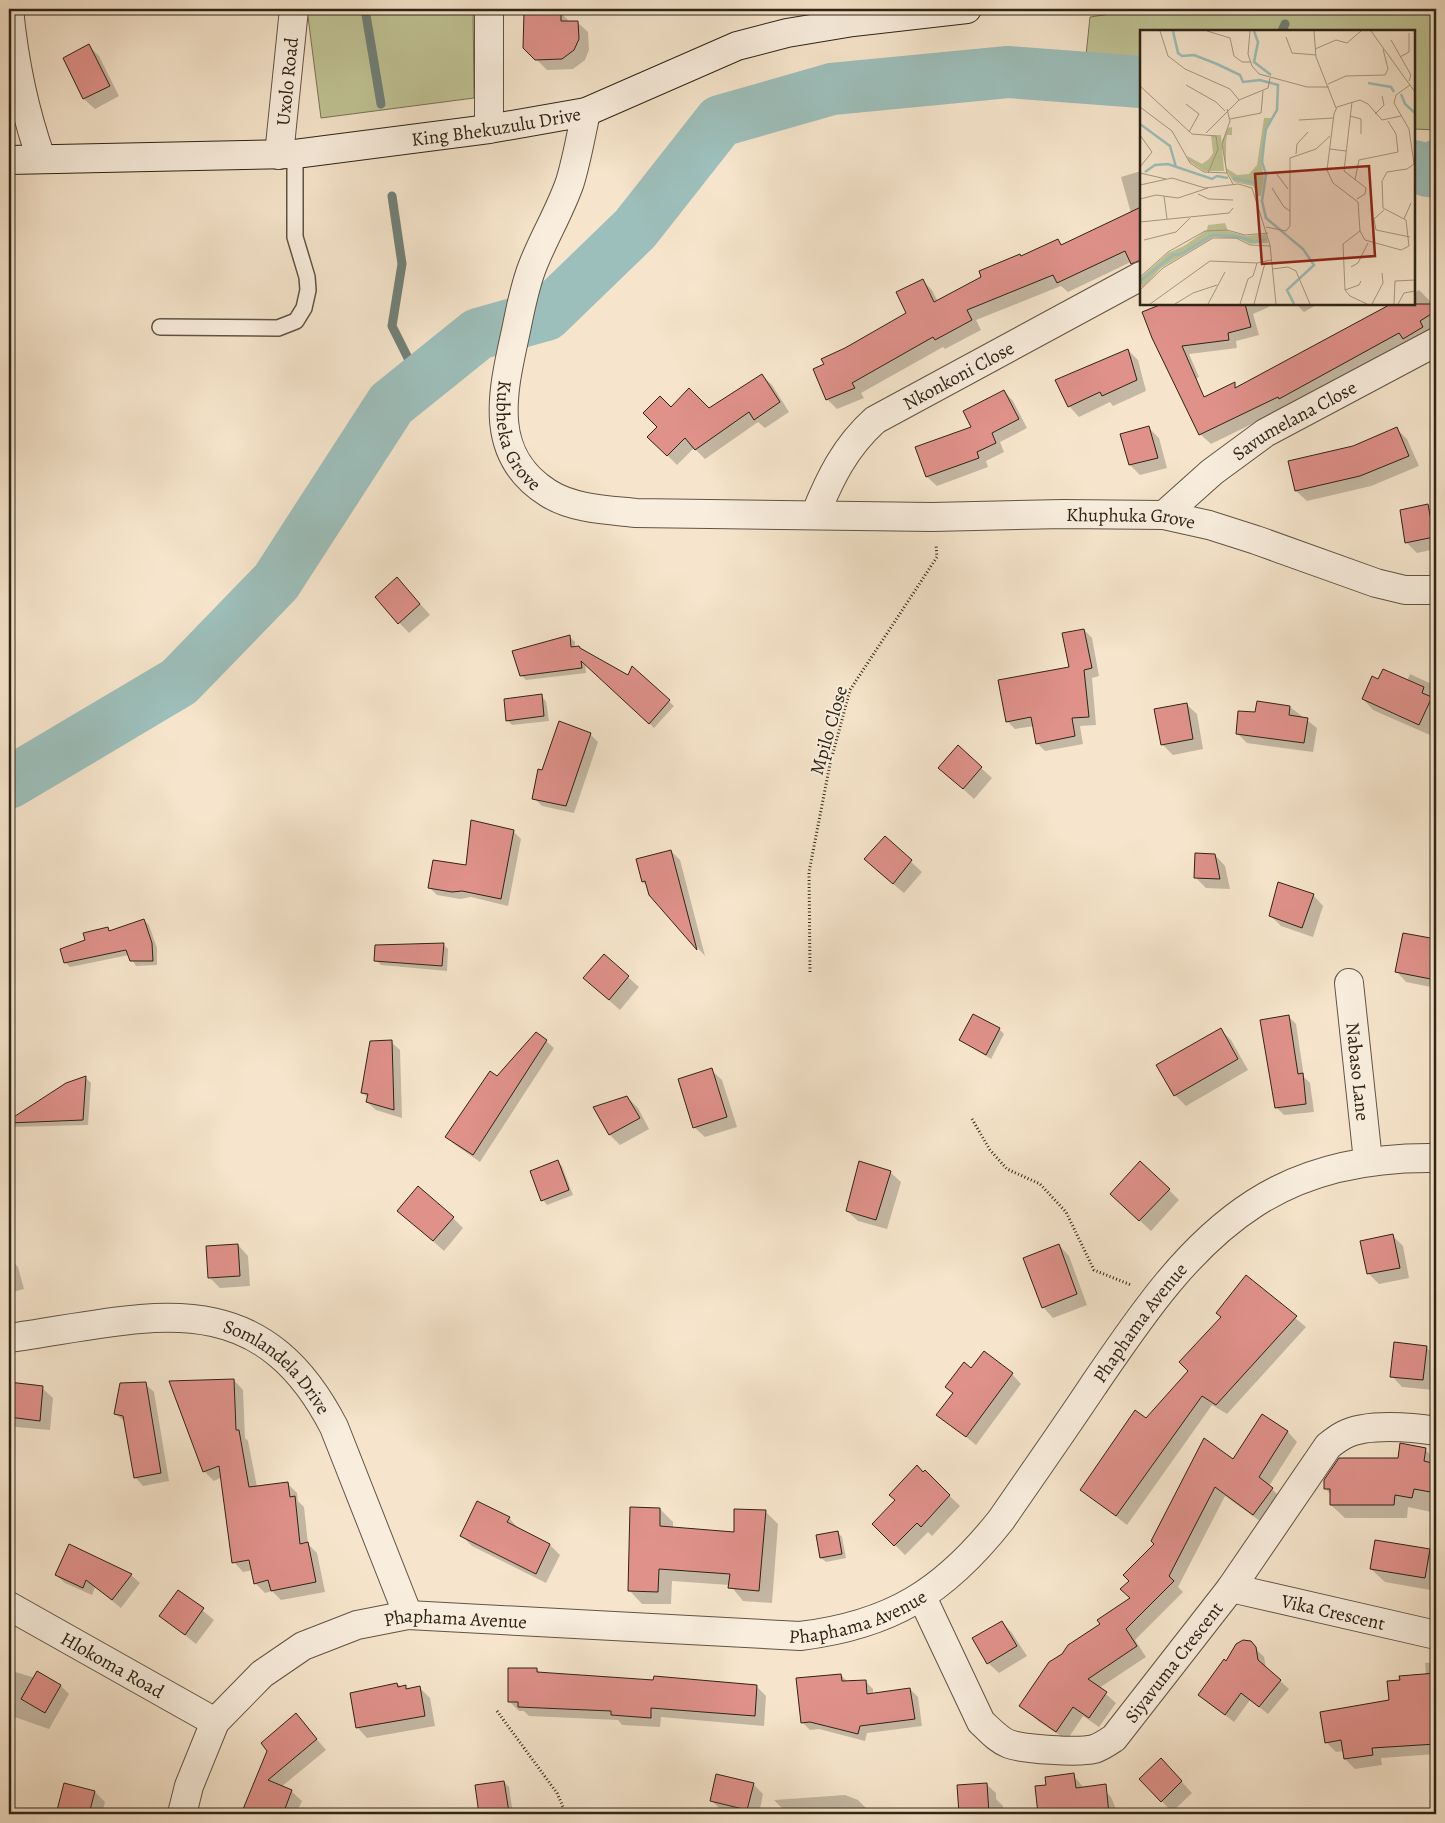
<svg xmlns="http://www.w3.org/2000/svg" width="1445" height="1823" viewBox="0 0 1445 1823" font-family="Alegreya,serif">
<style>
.green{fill:#c0c395;stroke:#777456}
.shadow{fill:#0003}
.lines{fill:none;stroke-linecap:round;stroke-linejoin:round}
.stream{stroke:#718179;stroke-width:9}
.river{stroke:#9dbfbb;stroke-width:52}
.building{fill:#df918a;stroke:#2e2417}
.lane-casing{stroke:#605444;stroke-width:18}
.street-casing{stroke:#605444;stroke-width:30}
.secondary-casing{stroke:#2e2417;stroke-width:30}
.path{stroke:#2e2417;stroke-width:3;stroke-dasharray:1 2.5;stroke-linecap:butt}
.lane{stroke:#f9eede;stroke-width:15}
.street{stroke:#f9eede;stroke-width:28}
.secondary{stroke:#f9eede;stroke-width:28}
.labels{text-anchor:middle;stroke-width:4;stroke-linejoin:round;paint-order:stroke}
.street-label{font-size:19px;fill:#2e2417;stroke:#f9eede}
.inset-river{fill:none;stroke:#9dbfbb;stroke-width:2.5}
.inset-road{fill:none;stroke:#a69884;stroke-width:1}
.view{fill:#8f2418;fill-opacity:0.15;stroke:#8f2418;stroke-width:2.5}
.inset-edge{fill:none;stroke:#2e2417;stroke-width:2.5}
</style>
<rect width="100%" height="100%" fill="#f6e5cc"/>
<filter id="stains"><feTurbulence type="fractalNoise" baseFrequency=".004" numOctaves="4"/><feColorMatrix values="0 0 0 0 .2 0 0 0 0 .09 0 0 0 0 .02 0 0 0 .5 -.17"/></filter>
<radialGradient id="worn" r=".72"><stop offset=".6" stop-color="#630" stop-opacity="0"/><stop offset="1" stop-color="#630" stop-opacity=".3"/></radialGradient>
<path class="green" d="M307,9H473L474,98L321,118Z
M1144,9H1436V130L1414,129V31H1141V68L1085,65L1090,17Z"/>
<path class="shadow" d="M560,12L570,22H577L588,32L589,50L585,60L573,69L547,70L524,47Z
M88,45L99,56L119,96L95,109L84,99L64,58Z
M1141,171V259L1137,262L1135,260L1068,292L1061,286L976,320L981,330L945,349L943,347L861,393L864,398L837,409L827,399L814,370L908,313L922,280L932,290L938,302L1058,240L1063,246L1131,213L1121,177Z
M1419,290L1429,300L1436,312V327L1288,406L1211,444L1200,434L1190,413L1393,304H1414V293Z
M1164,304H1268L1269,307L1253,314L1259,335L1236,341L1237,348L1189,354L1199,377L1182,388L1144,313Z
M1296,304H1318L1304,312Z
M1128,350L1138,360L1146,391L1113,406L1110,402L1079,417L1069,406Z
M762,375L772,385L789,412L765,428L758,422L705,459L694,448L677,465L649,437L659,427L671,409L709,410Z
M1004,391L1013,401L1027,428L1000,442L1004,452L986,461L988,467L937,486L927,477L917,447L973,428Z
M1149,428L1159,438L1167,468L1140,475L1130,465L1122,435Z
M1397,429L1407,439L1419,466L1371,486L1307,501L1296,491L1353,447Z
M1427,506L1436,515V549L1417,553L1407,543Z
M407,589L430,615L409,633L376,598Z
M1084,630L1092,638L1099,676L1092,678L1096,725L1080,726L1083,744L1045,751L1037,743L1034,726L1015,729L1007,721L1070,668Z
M570,637L575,642V647L629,676L632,668L674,706L654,728L585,663L586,673L526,680L521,675Z
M1410,674L1436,686V720L1430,735L1373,710L1363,699L1379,681H1407Z
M541,696L546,701L549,721L512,725L508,721Z
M1186,704L1197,714L1203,749L1173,755L1162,744Z
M1290,707L1317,728L1313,752L1247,743L1237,733Z
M590,734L598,742L574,813L542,806L534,798L543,771Z
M958,747L992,778L974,799L940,768Z
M472,822L514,832L521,839L508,906L471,897L460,899L437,895L429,887L467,867Z
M885,838L922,872L904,893L876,870Z
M671,851L680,860L705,956L650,894L648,887L643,882Z
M1215,855L1225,866L1230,889L1206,888L1196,878Z
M1313,895L1323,906L1313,937L1281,926L1271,916Z
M144,920L149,925L157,948V965L136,966L129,955L70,967L65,962L86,941L108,929L111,932Z
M1404,934L1436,940V988L1406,982L1396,971Z
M443,944L448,949L447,971L381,965L376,960Z
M604,956L639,987L620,1010L595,988Z
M1288,1016L1296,1024L1304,1077L1310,1083L1314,1112L1284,1115L1276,1107Z
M999,1029L1004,1034L991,1059L960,1040Z
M1221,1030L1231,1040L1248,1070L1186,1106L1175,1095L1158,1066Z
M546,1041L554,1048L480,1162L454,1144L447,1137L498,1077Z
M391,1042L400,1050L402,1118L376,1110L367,1102L368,1098L363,1093Z
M1435,1062H1436V1096L1434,1093Z
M711,1070L722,1080L737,1127L705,1137L694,1127Z
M86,1078L91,1083L88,1125L9,1127V1122L66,1084Z
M627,1097L638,1108L649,1129L620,1145L610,1135L595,1108Z
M557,1162L562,1166L573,1195L547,1205L543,1200Z
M890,1172L901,1182L887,1229L858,1221L847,1211Z
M1169,1190L1179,1200L1151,1231L1122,1204Z
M399,1211L453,1218L463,1228L444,1251Z
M1392,1235L1403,1246L1409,1278L1379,1284L1368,1273Z
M238,1245L248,1256L250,1286L220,1288L209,1277Z
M1059,1245L1069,1256L1087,1305L1053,1318L1043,1307Z
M9,1258L18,1267L24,1289L9,1293Z
M1246,1277L1306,1327L1227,1414L1212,1405L1127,1525L1082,1490L1190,1371Z
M1426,1347L1436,1357L1434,1390L1402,1387L1392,1376Z
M971,1369L1012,1374L1021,1384L976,1445L938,1414Z
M234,1380L243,1390L245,1438L248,1441L257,1487L288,1484L297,1493L298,1501L304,1507L308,1544L317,1553L325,1592L281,1600L272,1591L265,1593L255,1583L253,1570L243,1572L234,1562L222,1477L214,1481L204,1471Z
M9,1384L42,1388L53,1398L50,1430L16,1427L9,1420Z
M145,1384L154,1392L169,1481L143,1486L135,1477L126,1422L115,1414Z
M1262,1416L1288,1432L1297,1442L1269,1486L1282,1499L1264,1524L1225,1496L1178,1587L1183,1592L1135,1640L1146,1657L1099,1688L1116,1703L1099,1727L1083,1716L1067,1740L1038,1721L1028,1711L1102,1625L1132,1599L1131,1581L1234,1461Z
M1425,1450L1436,1459V1513L1408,1507L1407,1518H1345L1331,1505V1495L1325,1488Z
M925,1472L960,1506L932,1536L928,1532L905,1555L874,1524Z
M660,1509L673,1522V1529L735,1533L765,1511L778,1524L772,1603L743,1601L730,1585L672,1581L671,1604H642L629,1590Z
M509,1518L519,1529L550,1545L560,1555L546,1583L472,1546L462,1536Z
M837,1532L842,1537L846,1558L826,1562L821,1558Z
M1376,1542L1436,1552V1591L1385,1582L1371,1569Z
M56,1575H131L140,1583L121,1608L95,1587L92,1595L65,1583Z
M179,1591L214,1620L196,1644L161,1616Z
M1002,1622L1012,1633L1027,1656L999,1673L988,1663Z
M1250,1643L1264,1657L1266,1668L1289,1689L1268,1714L1250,1700L1234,1722L1199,1695L1226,1663Z
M1436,1662V1754L1381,1758L1382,1765L1355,1769L1345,1759L1344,1751L1336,1752L1326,1742L1390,1701L1401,1681L1426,1675L1425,1663Z
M537,1669L541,1674L756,1686L766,1696L764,1726L661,1717L660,1727L622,1725L618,1720L529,1716L524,1711H519L509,1701Z
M9,1670L61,1686L69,1694L49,1729L9,1715Z
M841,1675L848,1682L865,1681L873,1689V1694L910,1689L918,1697L922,1726L867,1733L865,1741L819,1729L810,1730L802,1722Z
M397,1684L408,1690L419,1687L430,1698L435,1726L367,1738L357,1727Z
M296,1715L326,1750L281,1787L291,1791L302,1801L296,1814H242L268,1750Z
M1171,1770L1192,1793L1172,1812L1141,1779Z
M1073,1775L1084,1788L1100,1786L1111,1797L1118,1814H1039L1036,1787L1047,1786Z
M504,1782L509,1787L513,1814H481L476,1786Z
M65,1784L95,1792L105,1802L102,1814H57Z
M753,1784L763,1794L759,1814H735L722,1811L711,1800Z
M986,1784L996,1793V1799L1003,1806V1814H960L959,1786Z
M845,1795L858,1800L869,1811L867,1814H796L783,1809L774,1800Z"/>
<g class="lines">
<path class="stream" d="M365,9L381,104
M1282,31L1285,24
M392,196L402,264L392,326L420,382"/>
<path class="river" d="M1414,166L1428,171L1436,166
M9,783L179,682L276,582L391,404L478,334L546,315L635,229L720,121L832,89L1008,72L1141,82"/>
</g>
<path class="building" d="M561,11V21H578L579,39L574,50L562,59L535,60L523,48L524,12Z
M89,44L110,86L83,99L63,58Z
M1141,207V260L1131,264L1125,251L1057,283L1053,275L967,310L972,320L935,340L933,337L852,383L855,388L826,400L813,369L824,364L821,359L845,348L906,313L896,292L923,279L934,302L981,277L979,271L1020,254L1021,256L1058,239L1061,245Z
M1162,304H1245L1251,327L1228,333L1229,340L1182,346L1204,397L1235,382V388L1391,304H1436V311L1420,321L1423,327L1403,339L1399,333L1279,399L1278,397L1199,435L1152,338L1142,312Z
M1128,349L1137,380L1102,396L1100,392L1068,407L1055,380Z
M762,374L780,402L754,420L749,412L695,450L685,438L667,456L647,437L657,427L643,413L660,396L671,407L689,388L709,408Z
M1004,390L1019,419L992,433L996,443L977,452L979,458L926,477L915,447L971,427L963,411Z
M1149,426L1158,458L1129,465L1120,434Z
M1397,427L1409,456L1360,476L1295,491L1288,461L1353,446Z
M1428,504L1434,537L1405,543L1400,510Z
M397,577L420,604L398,624L375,597Z
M1084,629L1092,668L1084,670L1089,717L1072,718L1075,736L1036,744L1031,717L1006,722L998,680L1069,667L1062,633Z
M570,635L571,647L579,646L580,648L628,675L632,666L670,700L649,724L581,661L582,668L520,676L512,651Z
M1383,669L1424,687L1422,693L1432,697L1419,725L1362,699L1372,676L1378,679Z
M542,694L544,716L506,721L504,699Z
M1257,701L1290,706L1289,715L1308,718L1304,743L1236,734L1238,711L1255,712Z
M1187,703L1193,739L1161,745L1154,709Z
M559,721L591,733L566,806L532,799L538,769L542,770Z
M958,745L982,767L963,789L938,768Z
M471,820L514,830L501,899L462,891L452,892L428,888L433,860L466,865Z
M885,836L912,860L893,884L864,859Z
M671,850L697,950L649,895L645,881L642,882L636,859Z
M1195,853L1215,854L1220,879L1194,878Z
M1278,882L1314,894L1302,928L1269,916Z
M144,919L152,943L153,961H130L126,950L64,963L60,949L85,940L83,933L108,927L109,931Z
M1403,933L1436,939V980L1395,972Z
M444,943L442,966L374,961L375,945Z
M604,954L629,976L609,1000L583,978Z
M973,1014L1000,1028L986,1055L959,1040Z
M1289,1015L1298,1074L1303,1073L1306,1104L1275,1108L1260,1020Z
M1221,1028L1238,1059L1174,1096L1156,1065Z
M536,1032L547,1040L473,1155L445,1137L490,1071L497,1076Z
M392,1040L394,1110L366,1102L368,1094L361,1093L370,1041Z
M712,1068L727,1117L693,1128L678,1079Z
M86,1076L83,1120L9,1123V1120L66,1083Z
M627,1096L640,1118L609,1135L593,1107Z
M558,1160L569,1190L541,1201L530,1171Z
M859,1161L891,1171L876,1220L846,1211Z
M1140,1161L1170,1189L1139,1221L1110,1194Z
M418,1186L454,1217L433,1241L397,1211Z
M1393,1234L1400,1268L1367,1274L1360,1241Z
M238,1244L240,1276L208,1278L206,1246Z
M1059,1244L1077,1294L1042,1308L1023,1258Z
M1246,1275L1297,1316L1216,1405L1202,1396L1116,1516L1080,1490L1135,1410L1146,1418L1188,1371L1179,1362L1221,1317L1216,1313Z
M1394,1342L1427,1346L1423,1380L1390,1377Z
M984,1351L1013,1373L966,1437L936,1415L953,1393L945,1387L964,1362L971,1368Z
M234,1379L236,1430H239L249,1487L288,1482L290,1497L295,1496L300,1544L308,1542L316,1582L271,1591L268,1580L254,1584L249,1560L232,1563L219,1466L203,1472L169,1381Z
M9,1382L43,1386L40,1421L9,1417Z
M146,1382L161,1473L134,1478L123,1416L114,1414L120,1383Z
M1262,1414L1288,1431L1259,1477L1273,1488L1253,1515L1215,1487L1169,1576L1174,1581L1126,1629L1137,1646L1088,1679L1107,1692L1089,1718L1073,1707L1056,1732L1019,1706L1049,1662L1062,1654L1068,1645L1100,1624L1097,1620L1130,1598L1120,1589L1129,1581L1123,1575L1154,1544L1151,1541L1204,1438L1233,1459Z
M1400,1443L1426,1448L1424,1461L1436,1464V1493L1414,1489L1412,1498L1395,1495L1394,1505H1330V1489H1324V1480L1339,1458H1398Z
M917,1465L923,1472L925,1470L950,1495L921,1527L917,1523L894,1546L872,1524L895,1500L889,1495Z
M477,1501L510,1517L507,1522L550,1544L536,1574L460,1536Z
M630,1507L660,1508V1526L734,1532V1509L766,1510L759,1591L728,1588L730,1574L659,1569L658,1592L628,1591Z
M838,1531L842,1554L820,1558L816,1535Z
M1375,1540L1430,1549L1425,1578L1370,1569Z
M69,1544L132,1574L112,1600L86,1580L83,1588L55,1575Z
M178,1590L204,1608L185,1635L159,1616Z
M1002,1621L1017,1646L987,1664L972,1638Z
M1243,1640L1251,1641L1256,1647L1258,1660L1281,1680L1259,1707L1241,1693L1225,1715L1198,1695L1224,1659L1226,1661L1236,1644Z
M508,1668H537V1672L653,1680L654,1676L757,1685L755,1716L651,1708V1718L611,1715V1711L518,1707V1702H508Z
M37,1671L61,1685L45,1713L21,1699Z
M1436,1673V1744L1372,1748L1373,1755L1344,1759L1341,1740L1325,1743L1320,1712L1389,1700L1387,1681L1400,1680L1399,1676Z
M841,1674L842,1681L866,1680L867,1694L910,1688L915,1719L860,1726L858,1734L810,1722L801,1723L796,1678Z
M397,1683L398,1687L406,1685V1689L420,1686L425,1716L356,1728L350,1693Z
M296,1713L317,1739L268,1780L292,1790L283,1814H241L267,1751L261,1743Z
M1161,1758L1182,1781L1161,1802L1139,1779Z
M1074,1773L1076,1788L1106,1784L1109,1814H1038L1035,1786L1046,1785L1045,1777Z
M716,1774L754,1783L747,1810L710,1801Z
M504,1781L509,1812L479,1814L475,1785Z
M64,1783L95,1791L89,1814H56Z
M987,1783L989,1814H959L957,1785Z"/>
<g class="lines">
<g class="lane-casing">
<path id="lane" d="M160,327L278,328L296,321L304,308L308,290L307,277L295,237V154"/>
</g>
<g class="street-casing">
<g id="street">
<path d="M9,9C14,61 24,110 41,158"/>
<path id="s1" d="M586,112C581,135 577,159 570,182C560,211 544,237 533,265C524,287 520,312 515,335C502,394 488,455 548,493C573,509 608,510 636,513L932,517L1063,514L1164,515L1209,525L1256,540L1376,583L1405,590H1436"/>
<path d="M489,129V9"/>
<path id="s2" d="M279,155L294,9"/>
<path id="s3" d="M815,515C830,478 845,447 875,420L1141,276"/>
<path id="s4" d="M1164,515L1212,472L1265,433L1436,342"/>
<path id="s5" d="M1349,983L1368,1161"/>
<path id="s6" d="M9,1338C145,1319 257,1277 334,1427L408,1615"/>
<path id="s7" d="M1231,1588L1436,1635"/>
<path id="s8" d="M922,1597L981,1722C989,1729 998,1740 1009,1744C1023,1749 1078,1753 1094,1749C1101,1747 1108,1742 1114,1738L1231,1588L1328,1446C1333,1442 1338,1438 1344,1435C1366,1423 1412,1427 1436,1431"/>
<path id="s9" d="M9,1606L215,1722"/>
<path id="s10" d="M182,1814L189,1786L215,1722L262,1674L303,1646L357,1625L408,1615L800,1636C891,1625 944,1592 1001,1520C1032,1475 1063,1431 1093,1386C1138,1320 1186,1247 1255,1203C1309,1168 1374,1157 1436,1158"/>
</g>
</g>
<g class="secondary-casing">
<g id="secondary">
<path id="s11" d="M9,160L295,154L489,129L586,112L737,46L787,33L853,22L967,9"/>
</g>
</g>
<path class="path" d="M810,972L809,872L830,764L850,690L937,557L936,545
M972,1119L990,1150L1007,1169L1040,1184L1066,1212L1094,1270L1131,1285
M497,1711L557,1793L566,1814"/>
<use href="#lane" class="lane"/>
<use href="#street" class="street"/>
<use href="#secondary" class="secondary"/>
</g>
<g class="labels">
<g class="street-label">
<text dy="7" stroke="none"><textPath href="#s2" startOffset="74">Uxolo Road</textPath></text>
<text dy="7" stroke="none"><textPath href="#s11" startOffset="489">King Bhekuzulu Drive</textPath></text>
<text dy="7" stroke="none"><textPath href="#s3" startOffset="208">Nkonkoni Close</textPath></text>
<text dy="7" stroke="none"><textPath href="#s4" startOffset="162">Savumelana Close</textPath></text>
<text dy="7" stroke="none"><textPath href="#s1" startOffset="340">Kubheka Grove</textPath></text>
<text dy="7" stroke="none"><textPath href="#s1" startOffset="996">Khuphuka Grove</textPath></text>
<text transform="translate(828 730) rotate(-74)" y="7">Mpilo Close</text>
<text dy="7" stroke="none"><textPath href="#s5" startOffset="89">Nabaso Lane</textPath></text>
<text dy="7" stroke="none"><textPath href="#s10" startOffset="1198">Phaphama Avenue</textPath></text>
<text dy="7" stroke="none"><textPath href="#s6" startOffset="286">Somlandela Drive</textPath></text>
<text dy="7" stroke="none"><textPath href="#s7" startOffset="105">Vika Crescent</textPath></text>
<text dy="7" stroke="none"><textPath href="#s10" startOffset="778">Phaphama Avenue</textPath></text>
<text dy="7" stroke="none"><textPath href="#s10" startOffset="372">Phaphama Avenue</textPath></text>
<text dy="7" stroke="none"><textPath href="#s8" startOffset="379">Siyavuma Crescent</textPath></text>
<text dy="7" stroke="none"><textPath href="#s9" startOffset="119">Hlokoma Road</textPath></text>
</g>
</g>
<g transform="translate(1140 30)">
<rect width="275" height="275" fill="#f6e5cc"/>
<path d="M124,88H133L126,99L121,132L124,148L121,166H118L113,156L94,152L86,140L82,111L88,98L92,97V105H87L86,112V138L97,145L109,144L117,135ZM71,105H81L84,141H64L49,131L47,126L62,134L69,129L73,123ZM85,193L88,201L106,206L126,204L128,213L110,214L100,209L74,207L21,238L2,258L0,248L28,223L44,216L67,200L68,195Z" fill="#c0c395"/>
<path class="inset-river" d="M33,1L38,23L42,26L54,25L77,34L100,45L103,52L120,50L138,55L137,80L126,99L124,113L122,132L126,144L122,171L126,188L163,219L174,235L147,260L154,274M114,1L118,12L114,32L131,45M228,53L251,57L254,62M261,64L265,74L275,83M0,94L30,116L36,137M5,142L15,135L28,134L72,149L77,146L88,148M93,148L115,153M0,251L33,225L41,224L72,205L95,206L115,212L127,209"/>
<path class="inset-road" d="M20,1L28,26L45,39L90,59L99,70M67,1L90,8L94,26L102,32H110M110,1L108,24L112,36L119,44L167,57H189M174,1L176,27L196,78M231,1L275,62M146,7L152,23L176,25M251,10L271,45L269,51M175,19L196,10L207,13L221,1M260,27L269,22V3M188,54L206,46L245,45L248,39L243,19M46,55L76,72L85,81M0,56L52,104L76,106L78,119L68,143M212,72L204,141L226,158L225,164L217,169M46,74L59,84L49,102M0,77L32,101L50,133L64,142L87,143L93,154M235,84L244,75L242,66M210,86L221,89V104M261,86L242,90L228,74L220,70L197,77L194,84L187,140L193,153L218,172L220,201L225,210L261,220L269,216M90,89L121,83L123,61M159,90L193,88M66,103L99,70L128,58L130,48M0,105L12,122L0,137M190,119L206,121M156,124L157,114L168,102M0,143L26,149M87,143L82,114L90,91L87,79M136,143L148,159M215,150L219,130L258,122L256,104L248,91M0,155L32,148L65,158L98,154L112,158L130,215L136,274M132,158L144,177L150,181M58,164L69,169L93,170M24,166L27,189M0,169L16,165L38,168L68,158M244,180L234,189L236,200L270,207M264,189L271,173M0,192L89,183L93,178M126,197L146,201L150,196V128L176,119L190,106M220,201L203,214L205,260L210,266L227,274M4,210L36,202L50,188M269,216L266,190L243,178L242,151L247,142L267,139L274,134L269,99L254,73L256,65L270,55M211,237L218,233L228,213M132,239L148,237L156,241L170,274M0,247L28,222L65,201L87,200L105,205L128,203M0,260L23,238L73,208H96L110,215L130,216M205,260L219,255L221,251M10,274L70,231L117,233L131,230M35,274L53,263L77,255M68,274L85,242M100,274L108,249L113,246L117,233M114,274L125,233M232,274L243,253L242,243M254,274L255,251L275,250M258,274L264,263L275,261"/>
<path class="view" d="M229,136L235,226L122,234L115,144Z"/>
<rect width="275" height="275" class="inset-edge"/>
</g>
<rect width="1445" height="1823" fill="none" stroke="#f6e5cc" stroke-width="30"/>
<rect x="10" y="10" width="1425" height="1803" fill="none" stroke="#2e2417" stroke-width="2.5"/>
<rect x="15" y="15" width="1415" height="1793" fill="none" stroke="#2e2417"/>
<rect width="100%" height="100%" filter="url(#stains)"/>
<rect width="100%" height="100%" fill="url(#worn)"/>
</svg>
